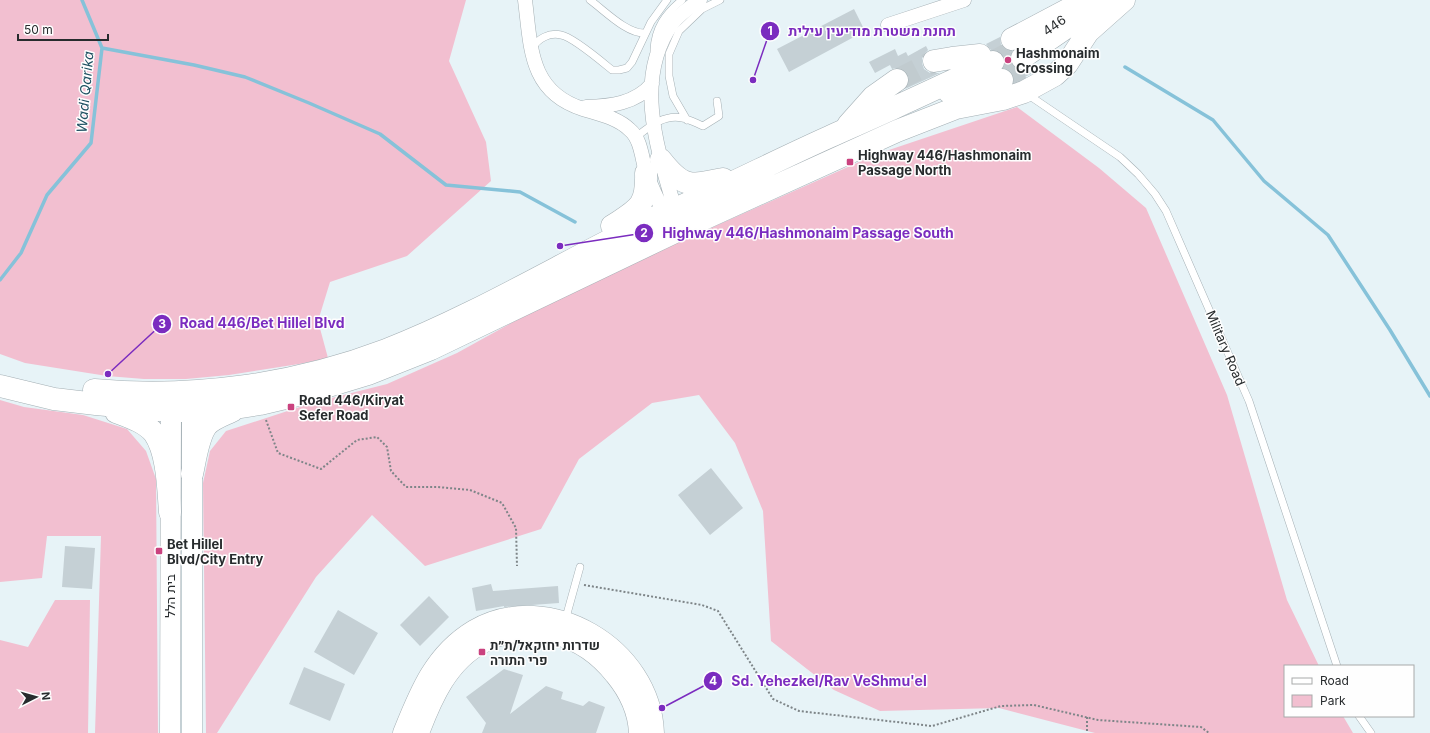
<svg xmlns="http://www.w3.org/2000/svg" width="1430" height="733" viewBox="0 0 1430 733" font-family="Inter,Heebo,sans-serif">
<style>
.green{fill:#f2bfd0}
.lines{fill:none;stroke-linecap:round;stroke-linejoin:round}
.stream{stroke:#86c2d9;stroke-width:3.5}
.building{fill:#c5d0d5}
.primary-tunnel{stroke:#c1cbcf;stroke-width:22;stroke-dasharray:22 11;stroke-linecap:butt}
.lane-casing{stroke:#a4afb4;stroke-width:8}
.street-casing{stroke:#a4afb4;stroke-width:15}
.secondary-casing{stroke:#a4afb4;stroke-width:21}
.primary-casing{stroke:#a4afb4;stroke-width:23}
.path{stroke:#7e8588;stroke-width:2;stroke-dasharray:2 2;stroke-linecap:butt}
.lane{stroke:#fff;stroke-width:7}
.street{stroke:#fff;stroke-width:14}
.secondary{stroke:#fff;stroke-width:20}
.primary{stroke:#fff;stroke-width:22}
.poi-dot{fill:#ca427f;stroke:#fefefe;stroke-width:1.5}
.labels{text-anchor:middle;stroke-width:3;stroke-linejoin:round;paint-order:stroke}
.street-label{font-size:13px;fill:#272b2d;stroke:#fefefe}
.poi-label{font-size:13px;font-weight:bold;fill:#272b2d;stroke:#fefefe;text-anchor:start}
.water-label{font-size:14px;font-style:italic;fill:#1f5162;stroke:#fefefe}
.leader{fill:none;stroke:#7b2cbf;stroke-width:1.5}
.callout-dot{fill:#7b2cbf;stroke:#fefefe;stroke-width:1.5}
.mark-label{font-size:12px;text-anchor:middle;font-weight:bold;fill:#fff}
.callout-label{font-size:14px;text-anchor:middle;font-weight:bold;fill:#7b2cbf;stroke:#fefefe;stroke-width:3;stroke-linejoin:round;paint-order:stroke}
</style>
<rect width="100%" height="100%" fill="#e7f3f7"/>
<path class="green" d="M0,0H466L449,61L486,142L491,181L407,256L330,282L318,321L328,358L299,364L229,375L186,379H144L107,376L25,363L0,354Z
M1017,107L1099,168L1146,208L1227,395L1287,600L1319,666H1285V716H1343L1353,733H1095L999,708L880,711L834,690L771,641L763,511L735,443L699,395L652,403L579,459L541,529L425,566L372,515L316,577L217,733H206L203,483L210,451L226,431L312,403L387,384L457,353L524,316L612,272L877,154Z
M0,400L24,407L83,415L127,429L146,451L156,479L158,733H95L101,536H47L42,578L0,582Z
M55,600H90L88,733H0V640L28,647Z"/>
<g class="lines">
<path class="stream" d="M102,48L194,65L245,77L309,103L380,134L446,185L520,192L575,222
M1125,67L1213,120L1264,181L1328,235L1390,330L1430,396
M0,280L21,253L47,195L91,143L102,48L82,0"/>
</g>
<path class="building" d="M854,9L865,31L789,72L777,49Z
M1000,37L1001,45L1006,50L1012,51L1010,59L1012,65L1017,69L1023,70L1028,69L1031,74L1014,82V76L1011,71L1004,68L1005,63L1004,56L1000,52L991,50L986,44Z
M926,46L928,50L922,57V63L924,69L930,73H940L905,89L908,85L909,78L907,73L903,69L896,68L892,69L890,65L875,73L869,62L895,49L898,56L906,52L908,56Z
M711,468L743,508L710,535L678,495Z
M65,546L95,548L92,589L62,587Z
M491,584L493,591L558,586L559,603L504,607V606L476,611L472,588Z
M429,596L449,617L420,646L400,625Z
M338,610L378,633L354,675L314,652Z
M304,667L345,684L330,721L289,704Z
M504,669L523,675L510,714L546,686L563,692L561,699L583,706L589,701L605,707L596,733H482L486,723L466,697Z"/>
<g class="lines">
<path class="primary-tunnel" d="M993,62L1017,49
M897,80L934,61
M1002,80L1014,75L1027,67"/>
<g class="lane-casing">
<path id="lane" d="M590,0C605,11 627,34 645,33
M532,48C538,39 549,32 561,35C573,37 601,61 612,70H619L627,68L632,62L651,22L667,0
M654,50C655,28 665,14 682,0
M1027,94L1120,157L1138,174L1155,194L1166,211L1249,401L1337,666
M687,120L673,96L669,76V54L679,31L702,9L720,0
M636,137C649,127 664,114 682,118C689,119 696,123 703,126L719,116L717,101
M565,621L580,567
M1359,716L1371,733"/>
</g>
<g class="street-casing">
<path id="street" d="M525,0C531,47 529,92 583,109C599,114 618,118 630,130C641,139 642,159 646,172C651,186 658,200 664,214L668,219
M888,25L964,0
M586,107C610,106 635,104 652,84
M676,216L675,209C658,151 633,79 672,24C679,14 690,7 700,0"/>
</g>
<g class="secondary-casing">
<path id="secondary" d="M185,397L192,411V733
M170,733L171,411L179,397
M403,733C419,693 434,654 474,630C549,587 651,648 654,733
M419,733C432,699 448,661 483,643C530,618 583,634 615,675C629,692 638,711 639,733"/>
</g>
<g class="primary-casing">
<path id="primary" d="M1012,39L1086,0
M1022,58L1105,1
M934,61L952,58L980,55
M949,92L977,87L1002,80
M848,125L873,97L897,80
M661,160C683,188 690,186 723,179
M612,226C638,209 647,207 646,173
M0,386L54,399L96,404L171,411H216L260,404L302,394L368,374L431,349L677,231L897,131L956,108L1003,99L1024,92L1055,75L1067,64L1088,32L1124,0
M94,390C192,399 294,385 386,350C478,314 563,262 652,219C664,213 676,209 688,203C735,182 782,158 829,137C853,126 877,116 900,105C931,91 962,76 993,62
M116,412C129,417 145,422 154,433C168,453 168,489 170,512
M192,474C195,461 198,436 207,425C214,418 224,415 232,411"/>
</g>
<path class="path" d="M266,420L278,453L321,469L357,440L377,437L387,447L391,471L406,487H438L470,490L502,503L516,528L517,566
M584,585L702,605L718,611L773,699L799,711L932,726L1001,706L1034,705L1098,720L1201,727L1209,733
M1087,717V733"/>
<use href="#lane" class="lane"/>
<use href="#street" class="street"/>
<use href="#secondary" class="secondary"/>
<use href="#primary" class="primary"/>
</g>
<g class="poi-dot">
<circle cx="1008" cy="60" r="4"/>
<rect x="846" y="158" width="8" height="8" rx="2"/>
<rect x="287" y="403" width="8" height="8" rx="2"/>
<rect x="155" y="547" width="8" height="8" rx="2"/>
<rect x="478" y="648" width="8" height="8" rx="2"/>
</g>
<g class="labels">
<g class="street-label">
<text transform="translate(1054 25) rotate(-35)" y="5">446</text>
<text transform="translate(1226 348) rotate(67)" y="5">Military Road</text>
<text transform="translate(170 596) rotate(-90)" y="5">בית הלל</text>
</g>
<g class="poi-label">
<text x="1016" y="58">Hashmonaim<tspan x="1016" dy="15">Crossing</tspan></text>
<text x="858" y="160">Highway 446/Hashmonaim<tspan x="858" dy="15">Passage North</tspan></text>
<text x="299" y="405">Road 446/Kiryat<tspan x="299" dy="15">Sefer Road</tspan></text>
<text x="167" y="549">Bet Hillel<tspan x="167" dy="15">Blvd/City Entry</tspan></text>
<text x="490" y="650">שדרות יחזקאל/ת״ת<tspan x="490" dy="15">פרי התורה</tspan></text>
</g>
<g class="water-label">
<text transform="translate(85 92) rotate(-85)" y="5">Wadi Qarika</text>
</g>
</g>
<path class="leader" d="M753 80L770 31M560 246L644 233M108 374L162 324M662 708L713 681"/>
<g class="callout-dot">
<circle cx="753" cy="80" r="4"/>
<circle cx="560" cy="246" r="4"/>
<circle cx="108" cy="374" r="4"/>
<circle cx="662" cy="708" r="4"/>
<circle cx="770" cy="31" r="10"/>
<circle cx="644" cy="233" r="10"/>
<circle cx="162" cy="324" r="10"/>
<circle cx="713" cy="681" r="10"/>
</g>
<g class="mark-label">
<text x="770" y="35">1</text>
<text x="644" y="237">2</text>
<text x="162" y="328">3</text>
<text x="713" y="685">4</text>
</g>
<g class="callout-label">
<text x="872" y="36">תחנת משטרת מודיעין עילית</text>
<text x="808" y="238">Highway 446/Hashmonaim Passage South</text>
<text x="262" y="328">Road 446/Bet Hillel Blvd</text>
<text x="829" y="686">Sd. Yehezkel/Rav VeShmu'el</text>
</g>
<rect x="1284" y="665" width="130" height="52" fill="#fefefe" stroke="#a8aaaa"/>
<rect x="1292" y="678" width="20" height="6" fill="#ffffff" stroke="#a8aaaa"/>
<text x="1320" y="685" font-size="12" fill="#272b2d">Road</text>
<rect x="1292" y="695" width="20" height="12" fill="#f2bfd0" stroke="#a8aaaa"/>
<text x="1320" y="705" font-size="12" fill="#272b2d">Park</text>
<g transform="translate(36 697) rotate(84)" stroke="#fefefe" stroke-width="3" paint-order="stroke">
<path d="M0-3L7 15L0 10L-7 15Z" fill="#272b2d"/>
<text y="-6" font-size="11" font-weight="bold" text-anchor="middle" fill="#272b2d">N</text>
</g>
<path d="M18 34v6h90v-6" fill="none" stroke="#272b2d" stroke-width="2"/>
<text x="24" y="34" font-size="12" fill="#272b2d" stroke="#fefefe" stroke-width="3" paint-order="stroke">50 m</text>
</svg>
